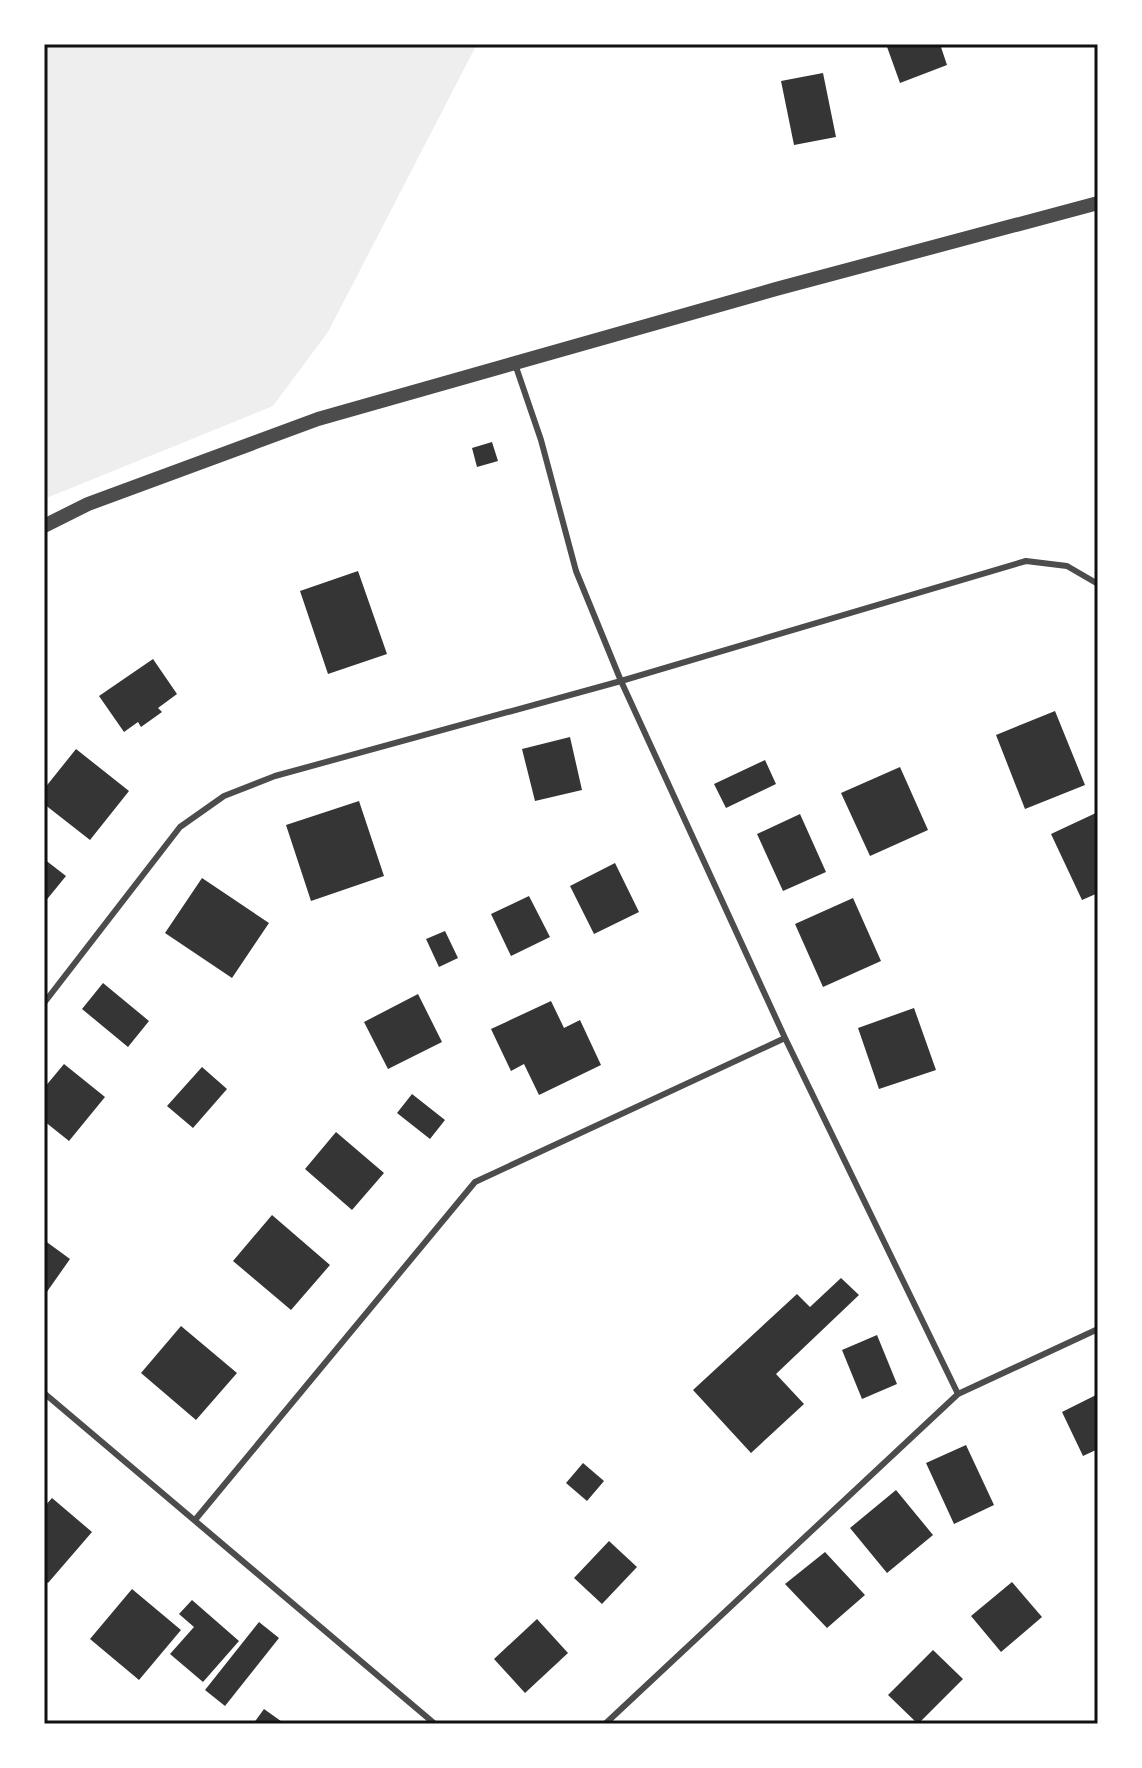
<svg xmlns="http://www.w3.org/2000/svg" width="1142" height="1768" viewBox="0 0 1142 1768" font-family="Commissioner,sans-serif">
<style>
.green{fill:#eee}
.building{fill:#353535}
.lines{fill:none;stroke-linecap:round;stroke-linejoin:round}
.service{stroke:#4c4c4c;stroke-width:6}
.tertiary{stroke:#4c4c4c;stroke-width:14}
.neatline{fill:none;stroke:#111;stroke-width:3}
</style>
<rect width="100%" height="100%" fill="#fff"/>
<path class="green" d="M44,44H477L328,332L273,406L44,499Z"/>
<path class="building" d="M886,44H940L947,65L900,83Z
M823,73L836,137L794,145L781,81Z
M492,442L498,461L477,467L472,448Z
M358,571L387,654L328,674L300,591Z
M153,659L177,694L158,708L162,712L141,727L138,722L124,732L99,696Z
M1055,711L1085,785L1025,809L996,735Z
M570,737L582,790L535,801L522,749Z
M76,749L129,791L90,840L44,804V789Z
M765,760L776,784L726,808L714,784Z
M900,767L928,830L870,856L841,793Z
M359,801L384,876L311,901L286,825Z
M1098,812V893L1082,900L1051,834Z
M800,814L826,872L783,891L757,834Z
M44,859L66,876L44,903Z
M615,863L639,912L594,934L570,886Z
M202,878L269,923L232,978L165,933Z
M529,896L550,937L511,956L491,914Z
M853,898L881,961L823,987L795,924Z
M445,931L458,958L439,967L426,939Z
M103,983L149,1021L128,1047L82,1009Z
M418,994L442,1042L388,1069L364,1022Z
M551,1001L564,1028L580,1020L601,1065L539,1095L524,1064L511,1071L491,1029Z
M914,1008L936,1070L879,1089L858,1028Z
M64,1064L105,1097L69,1141L44,1121V1088Z
M202,1067L227,1089L193,1128L167,1106Z
M412,1094L445,1120L430,1139L397,1113Z
M336,1132L384,1173L352,1210L305,1169Z
M272,1215L330,1265L291,1310L233,1261Z
M44,1240L70,1259L44,1296Z
M841,1278L859,1295L776,1374L804,1404L751,1453L693,1390L797,1294L810,1307Z
M181,1326L237,1373L196,1420L141,1373Z
M877,1335L897,1384L862,1399L842,1350Z
M1098,1394V1449L1083,1456L1062,1412Z
M966,1445L994,1505L954,1524L926,1463Z
M583,1463L604,1481L587,1501L566,1483Z
M896,1490L933,1535L887,1573L850,1528Z
M52,1498L92,1532L48,1583L44,1580V1507Z
M609,1541L637,1567L602,1604L574,1578Z
M825,1552L865,1595L827,1628L785,1584Z
M1012,1582L1042,1617L1001,1652L971,1616Z
M132,1589L181,1630L139,1680L90,1639Z
M192,1600L239,1641L203,1682L170,1654L194,1627L179,1614Z
M537,1619L568,1653L525,1693L494,1659Z
M259,1622L279,1638L225,1706L205,1690Z
M933,1650L963,1679L918,1724L888,1695Z
M264,1709L285,1724H253Z"/>
<g class="lines">
<path class="service" d="M515,364L541,440L576,571L621,681L785,1038L958,1394
M44,1003L180,827L224,796L275,776L621,681L1026,561L1067,566L1098,584
M44,1393L435,1724
M195,1520L475,1182L785,1038
M605,1724L958,1394L1098,1329"/>
<path class="tertiary" d="M44,526L88,504L318,419L776,289L1098,203"/>
</g>
<rect width="1142" height="1768" fill="none" stroke="#ffffff" stroke-width="92"/>
<rect x="46" y="46" width="1050" height="1676" class="neatline"/>
</svg>
